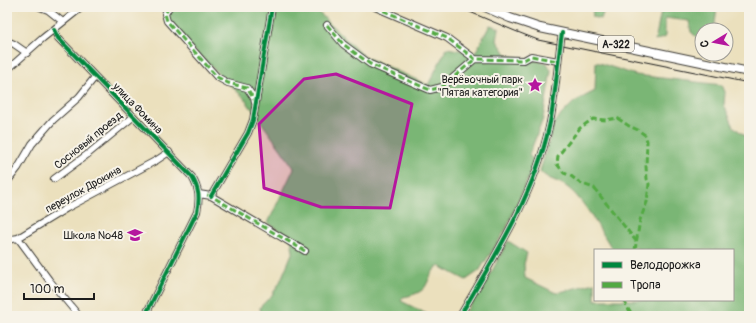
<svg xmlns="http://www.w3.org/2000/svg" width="756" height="323" viewBox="0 0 756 323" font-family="Pangolin,sans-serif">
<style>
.forest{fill:#7ab674;stroke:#4b6948}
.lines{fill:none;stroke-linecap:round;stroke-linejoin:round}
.minor-casing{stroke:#3b3934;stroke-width:8}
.highway-casing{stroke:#3b3934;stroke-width:10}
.minor{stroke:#fff;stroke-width:6}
.highway{stroke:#fff;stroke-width:8}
.tram{stroke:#1c1c1c;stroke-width:1}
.quiet{stroke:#52a943;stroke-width:3;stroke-dasharray:6 3;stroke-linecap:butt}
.cycleway-casing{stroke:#f7f3e8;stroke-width:6}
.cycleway{stroke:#00873e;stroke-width:4}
.marked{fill:#b5179e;fill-opacity:0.2;stroke:#b5179e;stroke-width:3;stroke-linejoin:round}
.labels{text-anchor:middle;stroke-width:4;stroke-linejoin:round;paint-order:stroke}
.shield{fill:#f7f3e8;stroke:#5e5c59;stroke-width:1}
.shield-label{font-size:10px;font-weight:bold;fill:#1c1c1c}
.poi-label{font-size:11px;fill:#1c1c1c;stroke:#f7f3e8;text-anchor:end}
.street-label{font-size:11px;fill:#1c1c1c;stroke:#f7f3e8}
</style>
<rect width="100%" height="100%" fill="#f7f3e8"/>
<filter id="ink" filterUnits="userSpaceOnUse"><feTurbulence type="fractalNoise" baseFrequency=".025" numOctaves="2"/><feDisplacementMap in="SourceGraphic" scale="8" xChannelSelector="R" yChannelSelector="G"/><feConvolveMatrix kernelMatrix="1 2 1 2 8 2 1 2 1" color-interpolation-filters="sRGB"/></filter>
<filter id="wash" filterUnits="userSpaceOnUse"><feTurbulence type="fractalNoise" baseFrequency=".012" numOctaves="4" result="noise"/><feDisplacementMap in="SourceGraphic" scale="16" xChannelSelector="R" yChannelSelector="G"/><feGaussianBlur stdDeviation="0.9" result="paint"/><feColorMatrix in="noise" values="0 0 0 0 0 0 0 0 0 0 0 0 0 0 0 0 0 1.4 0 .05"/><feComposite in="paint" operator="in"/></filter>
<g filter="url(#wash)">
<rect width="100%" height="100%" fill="#ebe0bd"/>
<path class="forest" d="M168,7H314L330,24L364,56L428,85L447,48L475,53L490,25L499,28L497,41L507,55L547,63L551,70L543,119L529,155L535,162L506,229L479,271L466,280L439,266C431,270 430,279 425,287C421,293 410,296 403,297L401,301L431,316H261L260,307L272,295L280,282L293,251L291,239L268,223L294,168L244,98L165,22Z
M592,7H605L601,19L593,17Z
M662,7H717L714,30H702V42L691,32L689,21L665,18V37L655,41Z
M596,62L636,75L722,85L725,92L724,105L734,127L749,139V316H463L492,271L508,241L527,253L524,264L525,278L556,293L595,283V300H733V250H637V247L628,250H613C601,232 584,199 567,187C558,180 549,181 540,171L555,121L574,102L595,91Z"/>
</g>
<g filter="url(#ink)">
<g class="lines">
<g class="minor-casing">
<path id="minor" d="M40,7L48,10L63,22
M169,7L165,14L167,21L217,77L228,83L247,88L254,98L255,103
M375,7L447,38L475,59L524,60L531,56L558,61
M327,25L343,44L370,64L430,90L442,87L475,59
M54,30L58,38L192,177C199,189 200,198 197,212L145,316
M7,41L14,44L27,53
M7,70L43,38L82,7
M54,179L88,154L133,117
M7,182L18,168L32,144L53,120L79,97L95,77
M199,194L211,196L305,251
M211,196L248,133L253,120L272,7
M18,238L49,280L79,316
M7,240L18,238L67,208L157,160L169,152
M460,316C495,256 534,195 549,127C556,96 557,64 562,33"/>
</g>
<g class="highway-casing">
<path id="highway" d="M485,7L510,18L540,28L749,72"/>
</g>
<use href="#minor" class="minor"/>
<use href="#highway" class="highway"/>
<path class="tram" d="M458,7L515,31L538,40L749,83"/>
<path class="quiet" d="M169,7L165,14L167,21L217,77L228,83L247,88L255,101
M375,7L447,38L475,59L524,60L531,56L558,61
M327,25L343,44L370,64L430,90L442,87L475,59
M207,195L211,196L305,251
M635,250L640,220L647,202L649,184L647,179L646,167L647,141L645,135L638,130L629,126L617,118L606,120L593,119L587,123L580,128L558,156L557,164L564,173L571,176L580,183L594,188L636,241
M625,300C626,307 629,311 633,316"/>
<g class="cycleway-casing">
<path id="cycleway" d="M54,30L58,38L192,177C199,189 200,198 197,212L145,316
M211,196L248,133L253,120L272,7
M460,316C495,256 534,195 549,127C556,96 557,64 562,33"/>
</g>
<use href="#cycleway" class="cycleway"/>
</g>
</g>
<path class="marked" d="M336,74L412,104L390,208L321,207L264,188L259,124L304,79Z"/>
<defs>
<g id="sight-bare" transform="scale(1.2)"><path d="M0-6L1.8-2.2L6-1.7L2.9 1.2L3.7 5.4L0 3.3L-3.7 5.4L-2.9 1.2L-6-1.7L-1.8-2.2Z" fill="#b5179e" stroke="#f7f3e8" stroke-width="2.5" paint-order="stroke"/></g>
<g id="school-bare" transform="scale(1.2)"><path d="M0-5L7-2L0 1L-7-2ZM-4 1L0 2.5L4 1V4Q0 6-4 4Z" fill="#b5179e" stroke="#f7f3e8" stroke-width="2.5" paint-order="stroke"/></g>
</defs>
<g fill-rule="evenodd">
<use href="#sight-bare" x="535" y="85"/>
<use href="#school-bare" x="135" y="235"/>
</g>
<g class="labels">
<rect class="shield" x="598" y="36" width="36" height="16" rx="3"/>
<g class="shield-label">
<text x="616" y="48">А-322</text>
</g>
<g class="poi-label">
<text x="523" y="83">Верёвочный парк<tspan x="523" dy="13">"Пятая категория"</tspan></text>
<text x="123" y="239">Школа №48</text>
</g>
<g class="street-label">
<text transform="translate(138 108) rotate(46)" y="4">улица Фомина</text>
<text transform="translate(88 140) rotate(-39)" y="4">Сосновый проезд</text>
<text transform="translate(83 189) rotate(-29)" y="4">переулок Дрокина</text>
</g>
</g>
<rect width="756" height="323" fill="none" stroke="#f7f3e8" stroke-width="24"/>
<rect x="594" y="249" width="140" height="52" fill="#f7f3e8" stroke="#9f9d96"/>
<rect x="602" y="262" width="20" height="6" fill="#00873e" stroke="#9f9d96"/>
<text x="630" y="269" font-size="12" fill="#1c1c1c">Велодорожка</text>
<rect x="602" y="282" width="20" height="6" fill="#52a943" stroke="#9f9d96"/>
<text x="630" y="289" font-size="12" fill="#1c1c1c">Тропа</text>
<g transform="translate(714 42) rotate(260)"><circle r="19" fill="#f7f3e8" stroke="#9f9d96"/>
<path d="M0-3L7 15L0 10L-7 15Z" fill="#b5179e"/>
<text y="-6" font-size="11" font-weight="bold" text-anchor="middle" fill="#1c1c1c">С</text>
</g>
<path d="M24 293v6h70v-6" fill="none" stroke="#1c1c1c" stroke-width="2"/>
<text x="30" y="293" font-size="12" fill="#1c1c1c" stroke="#f7f3e8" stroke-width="3" paint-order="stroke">100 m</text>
</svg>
